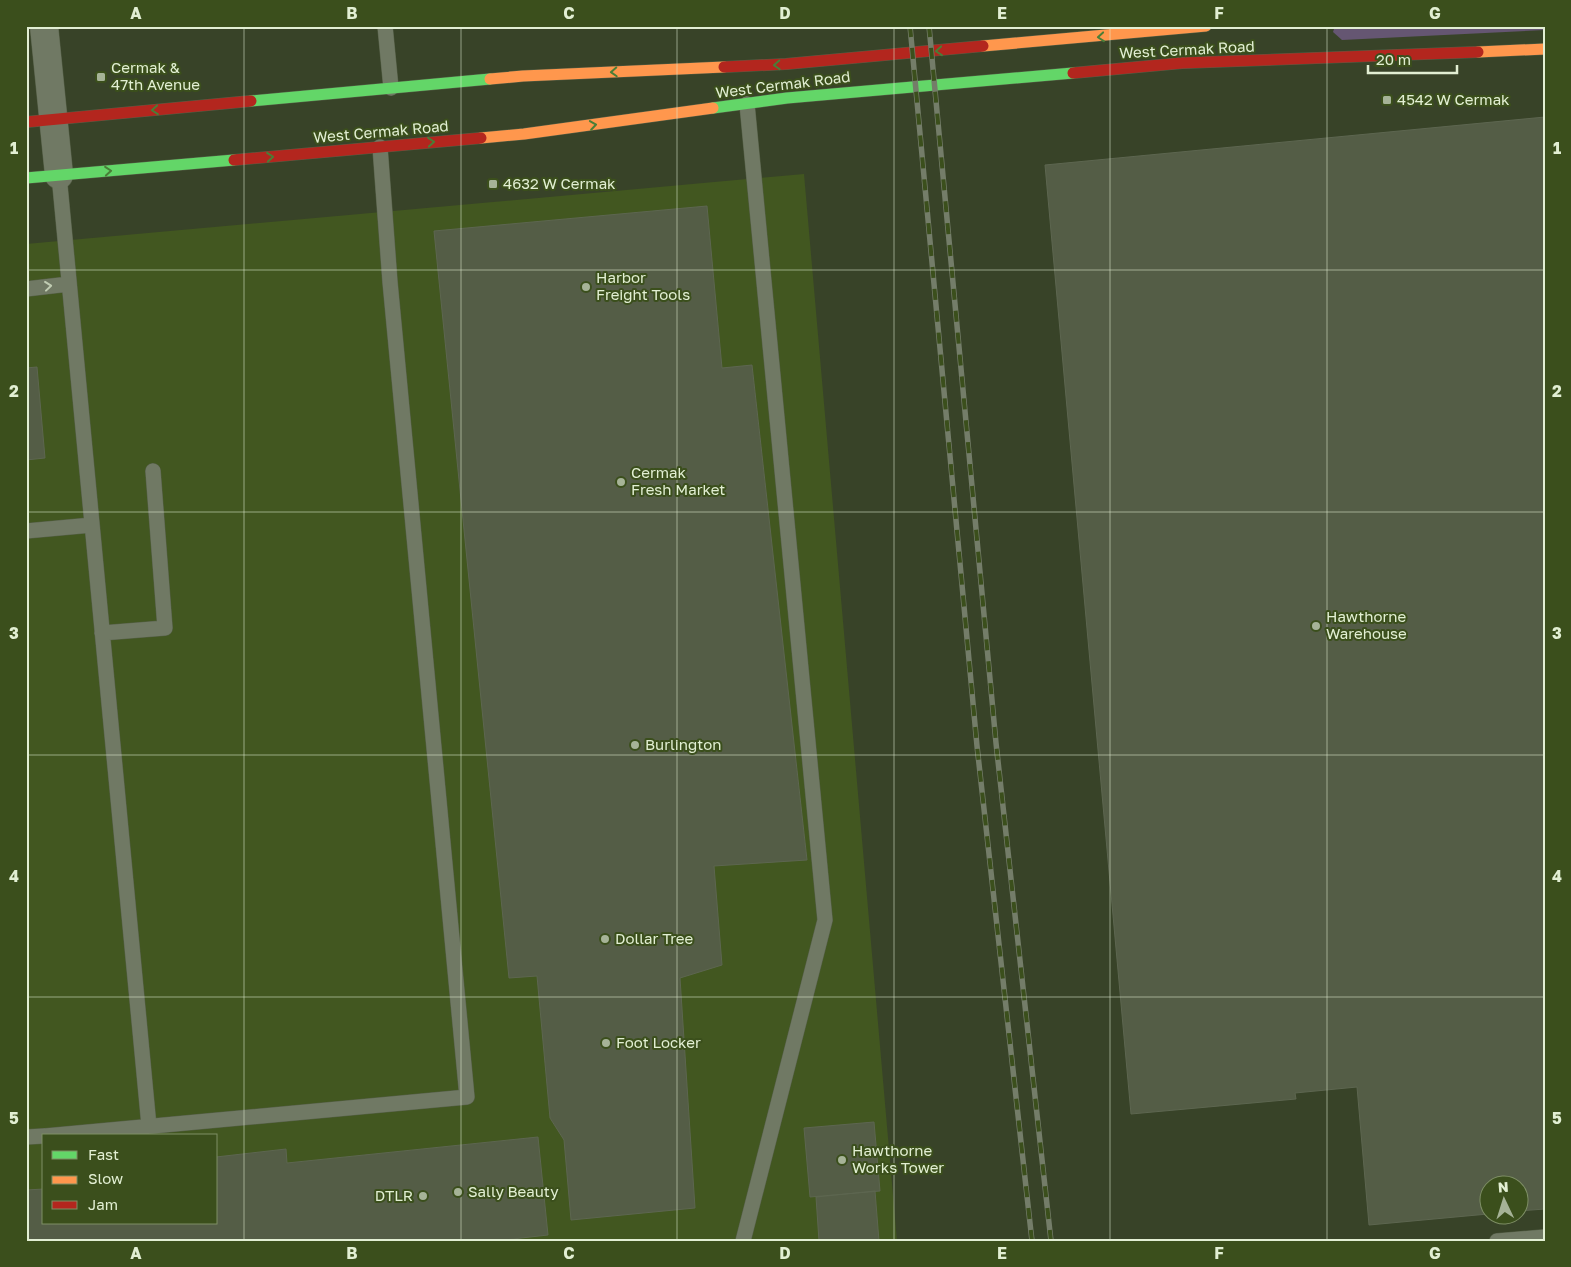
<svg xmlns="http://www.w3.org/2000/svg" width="1571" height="1267" viewBox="0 0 1571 1267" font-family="'Golos Text',sans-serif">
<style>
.built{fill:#425720;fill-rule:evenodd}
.green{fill:#655672}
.building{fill:#545d46;stroke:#5d6650}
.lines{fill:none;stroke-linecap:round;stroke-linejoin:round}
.lane-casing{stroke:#555f47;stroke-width:16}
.street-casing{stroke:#555f47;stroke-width:29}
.fast-casing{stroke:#555f47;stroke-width:12}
.slow-casing{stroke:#555f47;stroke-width:12}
.jam-casing{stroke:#555f47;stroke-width:12}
.lane{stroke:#707964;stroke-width:15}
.street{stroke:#707964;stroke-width:28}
.fast{stroke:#63d668;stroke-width:11}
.slow{stroke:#ff974d;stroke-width:11}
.jam{stroke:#b3261e;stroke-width:11}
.rail-casing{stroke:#747d69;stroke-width:5.5}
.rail{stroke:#3b4f1c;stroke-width:4;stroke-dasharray:11;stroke-linecap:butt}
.oneway{stroke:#497e37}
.oneway2{stroke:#c0ccb2}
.grid{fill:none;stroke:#e2efd3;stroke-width:1;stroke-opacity:0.55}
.poi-dot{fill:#a6b397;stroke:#3b4f1c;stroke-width:2}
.labels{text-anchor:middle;stroke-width:4;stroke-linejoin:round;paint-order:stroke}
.street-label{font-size:15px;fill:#e2efd3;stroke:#3b4f1c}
.poi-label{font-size:15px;fill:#e2efd3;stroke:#3b4f1c;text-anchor:start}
.neatline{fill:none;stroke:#e2efd3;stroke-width:2}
.grid-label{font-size:16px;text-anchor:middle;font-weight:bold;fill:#e2efd3}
</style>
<rect width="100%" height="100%" fill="#384328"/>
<path class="built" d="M804,174L897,1241H26V244ZM44,1136H216V1223H44Z"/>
<path class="green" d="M1335,26H1545V30L1342,40L1333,32Z"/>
<path class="building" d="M1545,117V1209L1518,1211V1184H1488V1214L1369,1225L1357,1087L1295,1093L1296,1099L1131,1114L1045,165Z
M707,206L722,368L752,365L807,860L714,866L722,965L680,978L695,1208L571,1220L564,1140L550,1118L537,976L509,978L434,231Z
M37,367L45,458L26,460V368Z
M874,1122L880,1191L810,1197L804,1128Z
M538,1137L548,1235L495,1241H26V1190L44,1189V1223H216V1157L286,1149L287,1163Z
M875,1191L879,1241H819L816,1197Z"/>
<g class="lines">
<g class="lane-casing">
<path id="lane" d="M385,26L391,88
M59,175L149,1126
M26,289L69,284
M26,531L92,525
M102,633L165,628L153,471
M45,1136L467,1097L390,282L380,147
M26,1137L44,1136
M743,1241L825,920L747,104
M1497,1241L1545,1237"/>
</g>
<g class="street-casing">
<path id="street" d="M44,26L59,175"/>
</g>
<g class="fast-casing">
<path id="fast" d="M251,101L490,79
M713,108L787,98L1073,73
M26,178L234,160"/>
</g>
<g class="slow-casing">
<path id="slow" d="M983,46L1206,26
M1478,52L1545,49
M490,79L523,76L724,67
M481,138L524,134L713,108"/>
</g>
<g class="jam-casing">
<path id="jam" d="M724,67L786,64L983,46
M1073,73L1182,63L1478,52
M26,122L251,101
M234,160L481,138"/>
</g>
<use href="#lane" class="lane"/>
<use href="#street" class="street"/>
<use href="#fast" class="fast"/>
<use href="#slow" class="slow"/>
<use href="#jam" class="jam"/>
<g class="rail-casing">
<path id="rail" d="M910,26L977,746L1032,1241
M929,26L996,743L1051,1241"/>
</g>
<use href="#rail" class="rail"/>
</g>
<defs><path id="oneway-chevron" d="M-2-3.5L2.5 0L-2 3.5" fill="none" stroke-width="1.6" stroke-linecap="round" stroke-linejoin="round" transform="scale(1.25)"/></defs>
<g class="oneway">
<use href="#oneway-chevron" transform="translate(1101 37) rotate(175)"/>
<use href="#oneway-chevron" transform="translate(939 51) rotate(175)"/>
<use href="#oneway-chevron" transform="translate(777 65) rotate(177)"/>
<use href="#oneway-chevron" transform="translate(614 72) rotate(177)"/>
<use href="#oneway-chevron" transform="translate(155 110) rotate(175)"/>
<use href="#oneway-chevron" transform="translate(593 125) rotate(-8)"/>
<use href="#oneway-chevron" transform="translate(431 142) rotate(-5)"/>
<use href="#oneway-chevron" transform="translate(270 157) rotate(-5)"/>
<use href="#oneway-chevron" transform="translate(108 171) rotate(-5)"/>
</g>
<use class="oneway2" href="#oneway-chevron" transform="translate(48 286) rotate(-6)"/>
<path class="grid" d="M244,26V1241M461,26V1241M677,26V1241M894,26V1241M1110,26V1241M1327,26V1241M26,270H1545M26,512H1545M26,755H1545M26,997H1545"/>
<g class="poi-dot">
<rect x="96" y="72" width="10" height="10" rx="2.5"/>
<rect x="1382" y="95" width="10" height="10" rx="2.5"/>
<rect x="488" y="179" width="10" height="10" rx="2.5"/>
<circle cx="586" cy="287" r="5"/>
<circle cx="621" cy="482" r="5"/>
<circle cx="1316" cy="626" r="5"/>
<circle cx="635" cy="745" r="5"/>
<circle cx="605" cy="939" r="5"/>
<circle cx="606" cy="1043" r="5"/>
<circle cx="842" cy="1160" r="5"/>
<circle cx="458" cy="1192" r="5"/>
<circle cx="423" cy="1196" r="5"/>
</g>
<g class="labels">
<g class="street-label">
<text transform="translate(1187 50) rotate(-3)" y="5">West Cermak Road</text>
<text transform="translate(783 85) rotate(-7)" y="5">West Cermak Road</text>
<text transform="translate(381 132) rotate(-5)" y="5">West Cermak Road</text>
</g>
<g class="poi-label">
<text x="111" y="73">Cermak &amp;<tspan x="111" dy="17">47th Avenue</tspan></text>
<text x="1397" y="105">4542 W Cermak</text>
<text x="503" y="189">4632 W Cermak</text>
<text x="596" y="283">Harbor<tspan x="596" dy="17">Freight Tools</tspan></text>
<text x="631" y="478">Cermak<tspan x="631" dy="17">Fresh Market</tspan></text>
<text x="1326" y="622">Hawthorne<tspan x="1326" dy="17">Warehouse</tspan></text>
<text x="645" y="750">Burlington</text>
<text x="615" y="944">Dollar Tree</text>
<text x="616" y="1048">Foot Locker</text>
<text x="852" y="1156">Hawthorne<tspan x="852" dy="17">Works Tower</tspan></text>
<text x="468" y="1197">Sally Beauty</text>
<text x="413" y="1201" text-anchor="end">DTLR</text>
</g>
</g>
<rect width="1571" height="1267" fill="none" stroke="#3b4f1c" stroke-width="55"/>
<rect x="42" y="1134" width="175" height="90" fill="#3b4f1c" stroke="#7e8f65"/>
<rect x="52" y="1151" width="25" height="8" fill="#63d668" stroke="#7e8f65"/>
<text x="88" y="1160" font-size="15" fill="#e2efd3">Fast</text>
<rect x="52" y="1176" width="25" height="8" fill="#ff974d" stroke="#7e8f65"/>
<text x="88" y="1184" font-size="15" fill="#e2efd3">Slow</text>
<rect x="52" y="1201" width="25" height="8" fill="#b3261e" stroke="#7e8f65"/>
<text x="88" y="1210" font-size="15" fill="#e2efd3">Jam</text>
<g transform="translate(1504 1200) rotate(356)"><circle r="24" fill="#3b4f1c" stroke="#7e8f65"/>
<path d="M0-4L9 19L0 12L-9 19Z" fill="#a6b397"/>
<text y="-8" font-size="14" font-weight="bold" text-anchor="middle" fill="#e2efd3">N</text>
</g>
<path d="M1368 65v8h89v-8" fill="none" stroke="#e2efd3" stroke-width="2.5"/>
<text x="1376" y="65" font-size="15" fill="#e2efd3" stroke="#3b4f1c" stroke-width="4" paint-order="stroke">20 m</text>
<rect x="28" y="28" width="1516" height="1212" class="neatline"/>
<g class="grid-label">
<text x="136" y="19">A</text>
<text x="352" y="19">B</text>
<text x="569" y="19">C</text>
<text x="785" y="19">D</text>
<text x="1002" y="19">E</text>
<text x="1219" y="19">F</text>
<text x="1435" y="19">G</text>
<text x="14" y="154">1</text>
<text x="1557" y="154">1</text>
<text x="14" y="397">2</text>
<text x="1557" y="397">2</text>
<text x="14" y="639">3</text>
<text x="1557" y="639">3</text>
<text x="14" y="882">4</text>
<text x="1557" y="882">4</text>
<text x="14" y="1124">5</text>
<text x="1557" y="1124">5</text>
<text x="136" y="1259">A</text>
<text x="352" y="1259">B</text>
<text x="569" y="1259">C</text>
<text x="785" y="1259">D</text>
<text x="1002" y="1259">E</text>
<text x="1219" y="1259">F</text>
<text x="1435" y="1259">G</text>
</g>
</svg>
